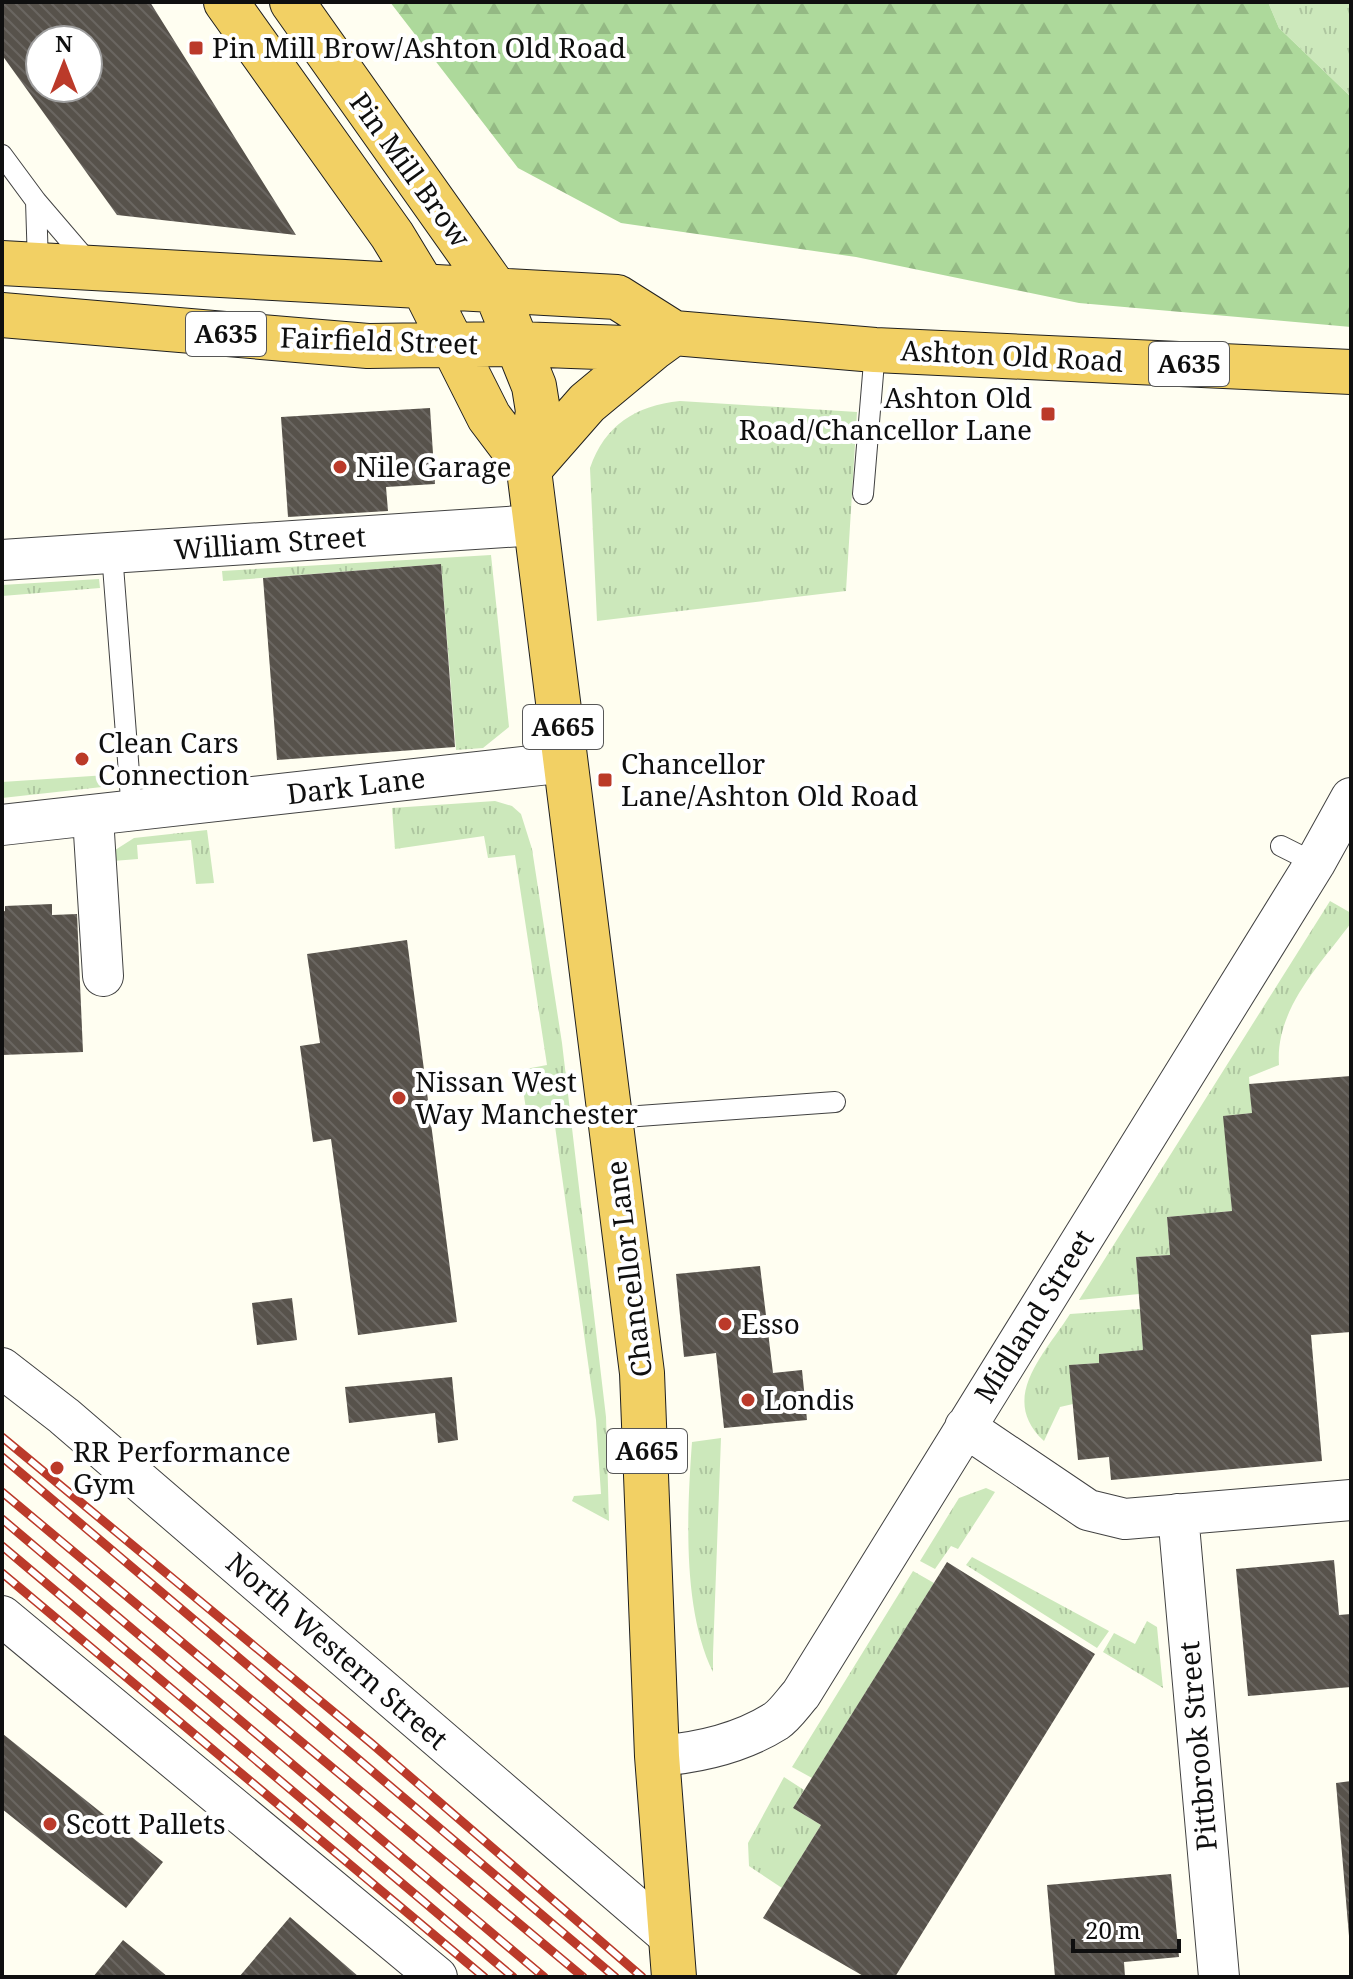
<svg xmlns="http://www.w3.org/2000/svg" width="1353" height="1979" viewBox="0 0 1353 1979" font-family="'Noto Serif',serif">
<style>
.grass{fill:url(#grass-tufts)}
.forest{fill:url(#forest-firs)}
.building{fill:url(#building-back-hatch);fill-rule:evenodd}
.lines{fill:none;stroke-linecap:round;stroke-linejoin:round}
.service-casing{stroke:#424242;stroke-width:22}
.minor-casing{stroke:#424242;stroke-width:42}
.trunk-casing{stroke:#202020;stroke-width:46}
.service{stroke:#fff;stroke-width:20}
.minor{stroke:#fff;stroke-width:40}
.trunk{stroke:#f2d064;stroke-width:44}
.rail-casing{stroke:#bb3a2a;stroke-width:9}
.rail{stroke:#fff;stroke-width:6;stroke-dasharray:18;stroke-linecap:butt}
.poi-dot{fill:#bb3a2a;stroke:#fff;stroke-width:3}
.labels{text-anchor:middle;stroke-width:8;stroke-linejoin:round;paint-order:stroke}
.shield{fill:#fff;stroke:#575757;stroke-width:2}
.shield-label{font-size:26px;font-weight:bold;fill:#0f0f0f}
.poi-label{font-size:28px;fill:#0f0f0f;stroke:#fff;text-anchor:start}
.street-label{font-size:28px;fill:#0f0f0f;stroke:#fff}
</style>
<defs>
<pattern id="grass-tufts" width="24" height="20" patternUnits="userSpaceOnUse" patternTransform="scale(2)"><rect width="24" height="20" fill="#cce8bb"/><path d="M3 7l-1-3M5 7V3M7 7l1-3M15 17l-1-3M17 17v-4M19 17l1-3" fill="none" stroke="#aec6a0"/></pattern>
<pattern id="forest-firs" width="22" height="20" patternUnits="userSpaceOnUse" patternTransform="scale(2)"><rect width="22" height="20" fill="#add99b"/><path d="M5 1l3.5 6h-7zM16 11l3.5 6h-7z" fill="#94b984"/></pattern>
<pattern id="building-back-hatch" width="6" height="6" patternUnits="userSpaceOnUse" patternTransform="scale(2)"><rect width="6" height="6" fill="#57524b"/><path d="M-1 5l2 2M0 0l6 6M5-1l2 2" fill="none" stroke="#6a6661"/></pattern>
</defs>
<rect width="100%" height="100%" fill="#fffef1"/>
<path class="grass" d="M1268,2H1351V97L1279,28Z
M680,401L857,412L846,591L597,621L590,468C605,425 635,406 680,401Z
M491,555L509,727L483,748L456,750L441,564L223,581L222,571Z
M99,579L100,588L2,596V585Z
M107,775L102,787L2,798V782Z
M495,801L512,806L521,814L532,849L562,1043L606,1417L609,1521L572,1501L574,1496L601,1494L596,1420L554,1119L528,1122L520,1070L547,1065L515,855L488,858L484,836L395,849L392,808Z
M207,830L214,883L196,884L191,840L137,845L138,859L113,861L112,852L134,838Z
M1330,901L1351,913V923C1320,965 1275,1009 1279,1065L1249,1077L1252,1113L1224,1116L1232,1211L1167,1217L1170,1255L1136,1257L1139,1294L1079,1300Z
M1140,1309L1143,1350L1099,1354V1363L1070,1365L1073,1404L1060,1407L1044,1441C998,1398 1044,1355 1070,1314Z
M721,1438L713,1654V1672C682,1609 687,1511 692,1442Z
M986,1488L995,1492L958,1549L951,1546L935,1569L920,1561L959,1498Z
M972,1557L1109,1631L1097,1648L966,1565Z
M913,1571L934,1583L812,1778L792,1767Z
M1147,1621L1157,1627L1163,1688L1103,1652L1114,1633L1135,1644Z
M784,1777L804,1790L793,1808L821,1825L782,1888L749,1866L748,1843Z"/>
<path class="forest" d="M390,2H1268L1279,28L1351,97V327L1079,303L856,257L621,223L518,168Z"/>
<path class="building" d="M2,2H150L296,235L117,215L2,55ZM40,40H88V88H40Z
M430,408L435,484L386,487L388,511L288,517L281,417Z
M441,564L455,747L277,760L263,578Z
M52,904V915L77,914L83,1052L2,1055V912L5,911V906Z
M407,940L457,1322L358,1335L331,1139L313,1142L300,1046L320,1043L307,954Z
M1351,1076V1332L1311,1335L1322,1461L1111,1480L1109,1457L1078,1460L1069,1365L1099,1363V1354L1143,1350L1136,1257L1170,1255L1167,1217L1232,1211L1223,1116L1252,1113L1249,1084Z
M760,1266L773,1373L802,1370L807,1420L724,1428L716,1353L684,1357L676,1274Z
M292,1298L297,1340L257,1345L252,1303Z
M452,1377L458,1440L438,1443L435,1413L349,1423L345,1387Z
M1334,1560L1339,1615L1351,1614V1687L1248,1696L1236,1569Z
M947,1562L1095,1654L895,1977H865L763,1918L821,1825L793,1808Z
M3,1734L163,1862L126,1908L2,1809Z
M1351,1781V1936H1349L1336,1783Z
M1171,1874L1179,1957L1124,1962L1125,1977H1055L1047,1885Z
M290,1917L359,1977H239Z
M123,1940L168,1977H93Z"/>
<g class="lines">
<g class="service-casing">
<path id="service" d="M2,155L36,201L90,264
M36,201L38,264
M863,494L875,350
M112,553L132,812
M1281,846L1315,863
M611,1118L835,1102"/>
</g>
<g class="minor-casing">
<path id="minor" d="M2,560L537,525
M93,817L103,976
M2,825L567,762
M2,1368L64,1416L670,1937
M965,1427L1088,1510L1125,1519L1351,1500
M1178,1514L1219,1977
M2,1616L437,1977
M657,1756C696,1753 741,1743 776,1721C785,1715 793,1703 801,1694L1315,863L1351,798"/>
</g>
<g class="trunk-casing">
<path id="trunk" d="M226,2L392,235L423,286L489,417L529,470
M292,2L495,289L534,386L538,411L529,470L642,1373L657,1756L674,1977
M2,263L617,297L674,333L875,350L1351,372
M2,315L368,346L518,344L652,349L674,333
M530,468L587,403L652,349"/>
</g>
<use href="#service" class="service"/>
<use href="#minor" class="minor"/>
<use href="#trunk" class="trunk"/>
<g class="rail-casing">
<path id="rail" d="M2,1437L371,1743L642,1977
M2,1457L615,1977
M2,1492L583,1977
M2,1519L544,1977
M2,1546L513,1977
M2,1573L484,1977"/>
</g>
<use href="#rail" class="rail"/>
</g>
<g class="poi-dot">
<rect x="188" y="40" width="16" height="16" rx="4"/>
<rect x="1040" y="406" width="16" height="16" rx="4"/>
<circle cx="340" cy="467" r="8"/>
<circle cx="82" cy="759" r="8"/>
<rect x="597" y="772" width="16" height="16" rx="4"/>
<circle cx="399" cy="1098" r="8"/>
<circle cx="725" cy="1324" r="8"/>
<circle cx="748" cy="1400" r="8"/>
<circle cx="57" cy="1468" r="8"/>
<circle cx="50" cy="1824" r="8"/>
</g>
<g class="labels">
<g class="shield">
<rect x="186" y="312" width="80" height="44" rx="6"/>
<rect x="1149" y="342" width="80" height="44" rx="6"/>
<rect x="523" y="705" width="80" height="44" rx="6"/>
<rect x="607" y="1429" width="80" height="44" rx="6"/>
</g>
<g class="shield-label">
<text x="226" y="343">A635</text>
<text x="1189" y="373">A635</text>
<text x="563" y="736">A665</text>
<text x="647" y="1460">A665</text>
</g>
<g class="poi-label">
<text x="212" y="58">Pin Mill Brow/Ashton Old Road</text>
<text x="1032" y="408" text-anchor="end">Ashton Old<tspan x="1032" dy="32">Road/Chancellor Lane</tspan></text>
<text x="356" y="477">Nile Garage</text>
<text x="98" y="753">Clean Cars<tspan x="98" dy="32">Connection</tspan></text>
<text x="621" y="774">Chancellor<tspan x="621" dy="32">Lane/Ashton Old Road</tspan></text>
<text x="415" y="1092">Nissan West<tspan x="415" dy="32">Way Manchester</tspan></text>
<text x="741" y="1334">Esso</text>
<text x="764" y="1410">Londis</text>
<text x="73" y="1462">RR Performance<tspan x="73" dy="32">Gym</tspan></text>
<text x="66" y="1834">Scott Pallets</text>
</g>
<g class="street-label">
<text transform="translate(410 170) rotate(54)" y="10">Pin Mill Brow</text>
<text transform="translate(379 341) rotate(2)" y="10">Fairfield Street</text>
<text transform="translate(1012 356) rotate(3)" y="10">Ashton Old Road</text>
<text transform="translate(270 543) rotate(-4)" y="10">William Street</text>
<text transform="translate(356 786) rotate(-7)" y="10">Dark Lane</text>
<text transform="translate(629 1269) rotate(-97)" y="10">Chancellor Lane</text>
<text transform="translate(1034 1316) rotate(-58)" y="10">Midland Street</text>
<text transform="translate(337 1651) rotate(41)" y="10">North Western Street</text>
<text transform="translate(1198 1746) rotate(-95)" y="10">Pittbrook Street</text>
</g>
</g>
<rect width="1353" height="1979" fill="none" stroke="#0f0f0f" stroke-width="8"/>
<g transform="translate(64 64)"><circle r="38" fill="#ffffff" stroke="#9f9f9f" stroke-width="2"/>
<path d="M0-6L14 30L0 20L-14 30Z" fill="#bb3a2a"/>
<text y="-12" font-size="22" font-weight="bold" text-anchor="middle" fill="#0f0f0f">N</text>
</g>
<path d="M1073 1939v12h106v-12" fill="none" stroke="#0f0f0f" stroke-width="4"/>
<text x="1085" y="1939" font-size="24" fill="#0f0f0f" stroke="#ffffff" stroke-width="6" paint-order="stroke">20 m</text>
</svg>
